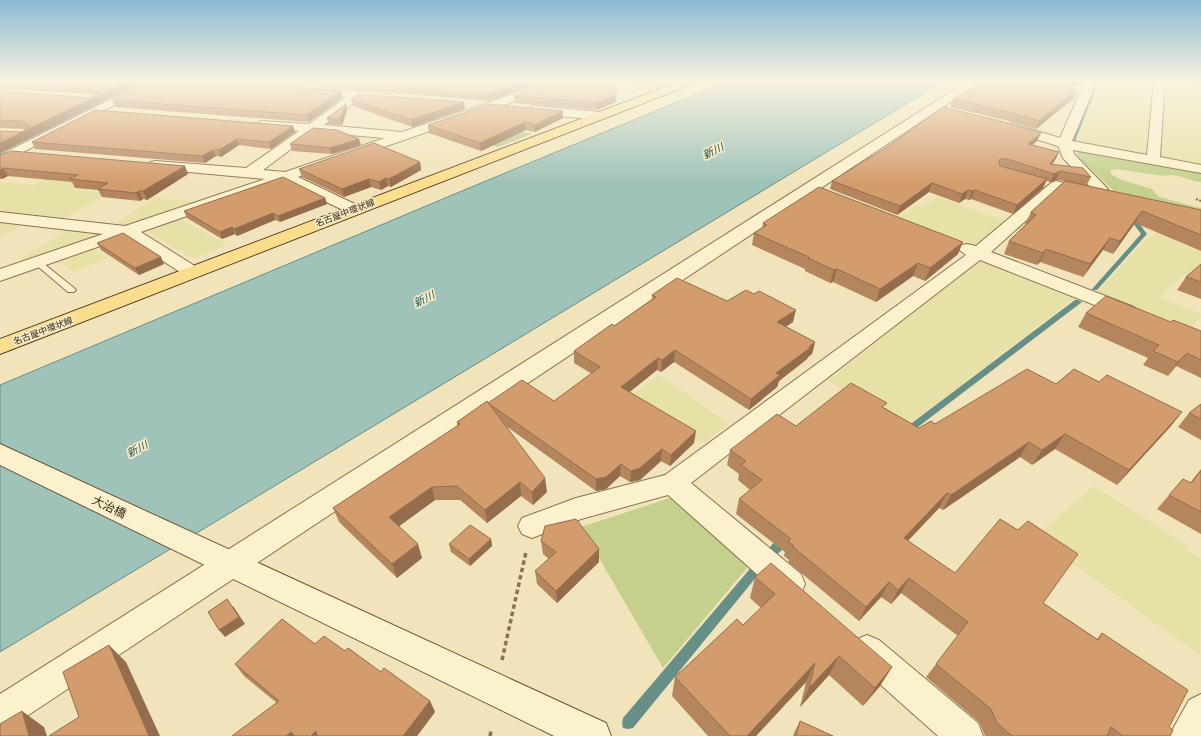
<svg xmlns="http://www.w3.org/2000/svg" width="1201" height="736" viewBox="0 0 1201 736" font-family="'Playfair Display','Noto Sans JP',serif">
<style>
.farmland{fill:#e8e1a7}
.green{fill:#c5d08d}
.cemetery{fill:#bac38e}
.water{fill:#9fc2b9;stroke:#668f87}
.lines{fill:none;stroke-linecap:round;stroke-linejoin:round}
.stream{fill:#668f87;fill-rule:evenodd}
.lane-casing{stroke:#8a7353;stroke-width:2}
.street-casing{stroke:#8a7353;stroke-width:2}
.secondary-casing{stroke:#6b5436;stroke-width:2}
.primary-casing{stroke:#564028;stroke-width:2}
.path-far1{stroke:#8a7353;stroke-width:2;stroke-dasharray:2 1.5;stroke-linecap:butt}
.path{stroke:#8a7353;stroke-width:3.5;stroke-dasharray:4.5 3;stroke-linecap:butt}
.lane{fill:#fcf1cd;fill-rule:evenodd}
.street{fill:#fcf1cd;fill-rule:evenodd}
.secondary{fill:#fcf1cd;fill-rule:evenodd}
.primary{fill:#fade8d;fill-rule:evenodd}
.wall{fill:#b5865d}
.shaded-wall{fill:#946d4c}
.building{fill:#d39c6c;stroke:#946d4c}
.labels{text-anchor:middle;stroke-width:3;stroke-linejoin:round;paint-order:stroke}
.far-street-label{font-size:9px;fill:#372919;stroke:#f8edca}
.water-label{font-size:11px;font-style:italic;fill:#275858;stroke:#f8edca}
.near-street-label{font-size:12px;fill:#372919;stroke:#f8edca}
</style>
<rect width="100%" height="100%" fill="#f2e4ba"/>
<path class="farmland" d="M1099,81H1156L1149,157L1075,144Z
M1167,84L1190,88L1191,85L1201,86V167L1159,159Z
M350,133L391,137L356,150L331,147Z
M79,161L113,165L71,189L108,193L63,219L0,213V182L34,185Z
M937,197L1006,221L976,246L898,217L918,205L923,207Z
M154,198L200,202L125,226L113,225Z
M177,217L228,245L193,259L146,231L150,226Z
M0,220L25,223L0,237Z
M71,228L107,232L104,235L32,260L20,259Z
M1157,233L1201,252V280L1185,274L1159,297L1201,314V316L1190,329L1095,294L1149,236Z
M90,246L108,258L74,272L55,259Z
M987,262L1076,297L906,427L827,380L977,263Z
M659,375L729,424L702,444L627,398Z
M1094,486L1188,546L1185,549L1201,559L1200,655L1035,537Z"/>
<path class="green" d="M599,81H674L649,91Z
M1085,150L1201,172V182C1188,181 1176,172 1163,176L1117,169L1110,170L1112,175L1122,180L1152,189L1159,197L1201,208V215L1120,197L1078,157L1077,151Z
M676,496L752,562L663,668L581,527Z"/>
<path class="cemetery" d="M499,127L532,134L498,147L471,139Z"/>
<path class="water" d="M138,81H150L0,157V150Z
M728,81H944L0,652V385L469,188Z"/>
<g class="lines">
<path class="stream" d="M1095,81H1099L1074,144L1070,145V144Z
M1130,213L1132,214L1147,234L1097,290H1093L1092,289L1093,288L1141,234L1127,215Z
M1075,300H1078L1082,302L910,433H904L903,431L904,429Z
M785,534L789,535L790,538C787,545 777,559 768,556L767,553C770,546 778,536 785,534Z
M758,562L762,564L763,567L762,570L633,728L628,729L623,728L622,723L623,718L754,564Z"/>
<g class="lane-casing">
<path id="lane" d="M38,259L74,288L76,290L74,292H68L35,264L34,262Z"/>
</g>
<g class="street-casing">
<path id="street" d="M147,81H161L0,164V155Z
M290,81H302L292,91H284L282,89Z
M552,81H569L567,83L298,177L361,207L363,210L361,213L355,215L349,213L285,182L141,232L198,268L201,272L198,276L192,277L186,276L126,237L0,281V269L103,234L0,222V212L125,226L265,179L156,169L151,168L149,165L151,162L156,161L246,168L299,131L264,128L258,124L260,121L309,124L347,97L312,94L308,93L306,91L308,89L359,91L392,95L394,97L388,100L361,98L324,125L402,132ZM314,132L385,138L285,172L263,170Z
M968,81H982L12,726L0,732V694Z
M1085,81H1097L1072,141L1147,155L1154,81H1165L1160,157L1201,165V173L1073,150L1074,154L1105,186L1108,189L1105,192H1095L1093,196L1088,198L1059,191L991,252L1134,307L1137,311L1134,315L1127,317L1120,315L980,260L691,483L801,574L805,584L801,594L790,598L779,594L668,495L581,519L532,538L522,534L518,526L522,518L576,498L665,475L966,255L958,249L961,245L967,244L976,246L1051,183L1056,181L1092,189L1063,158L1058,146L1006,130L1005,127L1011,123L1060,138Z
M533,106L600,112L606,116L600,120L529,113L527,110Z
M867,635L879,640L978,723L983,736H938L855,662L851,651L855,640Z
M1201,694V736H1169L1189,700Z"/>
</g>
<g class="secondary-casing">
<path id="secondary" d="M0,444L606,723L611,736H554L0,465Z"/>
</g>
<g class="primary-casing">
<path id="primary" d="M681,81H697L695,83L0,354V339Z"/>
</g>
<path class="path-far1" d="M1196,199L1201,201"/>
<path class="path" d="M502,660L526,552
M490,736L491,731"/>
<use href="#lane" class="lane"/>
<use href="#street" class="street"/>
<use href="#secondary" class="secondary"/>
<use href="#primary" class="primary"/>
</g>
<path class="wall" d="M0,81H144L22,132L26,129L0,128V91L91,98L96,94H95L0,89Z
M254,81H548L489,101Z
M1170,81H1201V86Z
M1070,89L1077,90L1074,98L1036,129L1009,121L950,107L953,99L1070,88Z
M341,91L343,98L309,122L115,107L112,100Z
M514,96L616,102L597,110L514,103Z
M351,99L465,109L412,127L353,106Z
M346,104L347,110L342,125L328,124L327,118Z
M563,111V118L535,132L526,130L481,151L429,133L428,125Z
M293,126L295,132L271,149L239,145L221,157L216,156L205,163L35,149L32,142Z
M1037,141L1032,145L1059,152L1055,160L1052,164L1091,177L1086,186L1201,210V251L1135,223L1113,254L1103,250L1083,277L1040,262L1037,265L1004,254L1009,241L1026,224H1025L1031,212L1065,181L1056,180L1050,182L1046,181L1043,188L1013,214L971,199L969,200L965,199L959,203L929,192L897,215L830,189L832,181Z
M290,144L361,145L332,154L292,151Z
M0,155L188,174L147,200L143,199L140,201L102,197L98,190L75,188L72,182L8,176L2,179H0Z
M420,162L421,170L391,187L388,186L381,190L371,187L344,197L302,177L299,169Z
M325,198L327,204L280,222L275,220L237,236L235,234L222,239L187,218L184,211Z
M763,223L958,254L925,281L913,276L876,302L833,282L830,283L805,271V269L752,245L754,233L762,228Z
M97,243L164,264L139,275L101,250Z
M1201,264V299L1177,290L1186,277Z
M652,295L727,301L793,322L785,327L815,342L812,354L808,357L807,359L779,381L777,387L749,410L674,362L661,372L657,370L629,392L694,443L670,466L661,461L640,480L630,482L620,476L606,489L596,491L506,426L547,492L533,505L521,496L487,523L460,500H435L399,526L422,558L397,578L339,522L333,508L457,426V422L488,403L554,401L592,374L574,363V351L614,326L652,299Z
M1086,313L1171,322L1201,331V330V378L1176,366L1168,376L1143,365L1148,358L1078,327Z
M1099,382L1182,412L1170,427L1117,485L1055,449L1032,465L1020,457L943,510L939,508L908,541L955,573L1043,603L1097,639L1102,633L1169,727L1170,736H985L979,722L926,677L958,636L901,593L891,604L881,597L859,621L788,562L789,560L784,556L785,552L736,514L739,499L750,490L738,480L739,474L727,465L730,450L796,426L885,408L919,428L935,424L1056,384Z
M1201,404V440L1178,427L1189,413Z
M1201,469V534L1157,509L1183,479L1190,483Z
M491,539L492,546L470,566L451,552L449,544Z
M541,541L599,562L557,603L537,584L535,571L549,559L543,554Z
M755,577L892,667L880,686L863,706L829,675L800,707L806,682L756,736H708L672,696L675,677L743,625L761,608L750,598Z
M315,644L345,651L381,672L430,701L435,712L417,736H232L277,703L244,676L235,664Z
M800,721L833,736H793L794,733Z"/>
<path class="shaded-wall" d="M128,81H144L0,153V143Z
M528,81H548L489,101L488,95Z
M617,81L616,102L597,110V103Z
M1072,81H1081L1070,88L1068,92L1064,95L1068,83Z
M1077,90L1074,98L1036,129L1039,121Z
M341,91L343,98L309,122L306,115Z
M464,102L465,109L412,127L411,120Z
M346,104L347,110L342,125L340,119Z
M563,111V118L535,132V125Z
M525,122L526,130L481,151L480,143Z
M293,126L295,132L271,149L269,142Z
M1041,133L1037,141L1024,152L1028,144Z
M237,139L239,145L221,157L219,150Z
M359,139L361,145L332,154L330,148Z
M213,150L216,156L205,163L202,156Z
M1059,152L1055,160L1046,173L1050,164Z
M420,162L421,170L391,187L389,179Z
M185,166L188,174L147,200L143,191Z
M3,168L8,176L2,179L0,175V170Z
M1060,171L1056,180L1050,182L1054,174Z
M386,178L388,186L381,190L379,182Z
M369,179L371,187L344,197L342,189Z
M1047,179L1043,188L1013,214L1017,205Z
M932,183L929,192L897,215L900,206Z
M968,190L965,199L959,203L962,194Z
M975,190L971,199L969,200L972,191Z
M139,191L143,199L140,201L136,193Z
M325,198L327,204L280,222L278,216Z
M1142,211L1135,223L1113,254L1120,241Z
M273,213L275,220L237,236L234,229Z
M232,227L235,234L222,239L220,232Z
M1110,238L1103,250L1083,277L1090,264Z
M963,242L958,254L925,281L930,268Z
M1046,249L1040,262L1037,265L1043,253Z
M161,257L164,264L139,275L135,268Z
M918,263L913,276L876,302L880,289Z
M837,269L833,282L830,283L834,270Z
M796,310L793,322L775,334L777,322Z
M815,342L812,354L808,357L807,359L779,381L777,387L749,410L751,399L776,373Z
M675,350L674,362L661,372L662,360Z
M1187,353L1176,366L1168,376L1178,362Z
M658,358L657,370L621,399V387Z
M1182,412L1170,427L1117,485L1129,470Z
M696,431L694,443L670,466L671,455Z
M1065,434L1055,449L1032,465L1042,450Z
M1029,442L1020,457L943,510L951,495Z
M662,449L661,461L640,480L630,482L631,471Z
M621,464L620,476L606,489L596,491V479Z
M545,478L547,492L533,505L532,492Z
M520,482L521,496L487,523L485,510Z
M432,487L435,500L394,530L389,517Z
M947,493L939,508L896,553L904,538Z
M491,539L492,546L470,566L469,559Z
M418,544L422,558L397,578L392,564Z
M599,549V562L557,603L556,591Z
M909,578L901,593L891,604L898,590Z
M889,582L881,597L859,621L866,607Z
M233,606L245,624L225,637L219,630Z
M109,645L126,662L160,736H149Z
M839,656L829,675L800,707L809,688Z
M815,663L806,682L756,736H747Z
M892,667L880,686L863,706L875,688Z
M430,701L435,712L417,736H403Z
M22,711L44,727L47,736H29Z
M316,731L319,736H311Z
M291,732L294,736H286Z"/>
<path class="building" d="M0,81H128L0,143V131L22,132L30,126L22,121L0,120V91L91,98L99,93L92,87L0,82Z
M148,81H221L341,91L306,115L112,100Z
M329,81H528L488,95Z
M558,81H617L616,95L597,103L514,96Z
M983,81H1072L1068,83L1072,85L1068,88L1077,90L1039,121L1013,113L953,99Z
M359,94L464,102L411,120L351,99Z
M346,104L340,119L327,118Z
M489,104L563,111L535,125L525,122L480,143L428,125Z
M943,107L1004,122L1041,133L1028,144L1059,152L1050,164L1083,168L1091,177L1060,171L1054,174L1007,159H1000L999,161L1000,166L1047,179L1017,205L975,190L972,191L968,190L962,194L932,183L900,206L832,181L887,147Z
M95,110L293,126L269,142L237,139L219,150H213L202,156L32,142Z
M313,128L337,130L359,139L330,148L290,144Z
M374,143L420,162L389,179L386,178L379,182L369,179L342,189L299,169Z
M12,151L185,166L143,191H139L136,193L98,189L108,183L70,179L78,175L3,168L0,170V155Z
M283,177L325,198L278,216L273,213L234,229L232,227L220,232L184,211Z
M1065,181L1201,210V235L1142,211L1120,241L1110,238L1090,264L1046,249L1043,253L1009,241L1036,215L1031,212Z
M819,187L963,242L930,268L918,263L880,289L837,269L834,270L808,258L809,257L754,233L767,225L763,223Z
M123,233L161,257L135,268L97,243Z
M1201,264V282L1186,277Z
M677,278L727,301L746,290L754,294L759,291L796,310L777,322L815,342L809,347L810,348L776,373L780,375L751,399L675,350L662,360L658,358L621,387L696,431L671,455L662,449L640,468L631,471L621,464L606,477L596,479L488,403L522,380L554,401L600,367L574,351L612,324L614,326L656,297L652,295Z
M1106,296L1171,322L1173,320L1201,331V360L1187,353L1178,362L1153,351L1159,345L1086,313Z
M1027,369L1056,384L1074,369L1099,382L1107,375L1182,412L1129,470L1065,434L1042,450L1029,442L951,495L947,493L904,538L955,573L1000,519L1018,530L1028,521L1078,554L1043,603L1098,640L1102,633L1188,690L1169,727L1173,730L1170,736H1123L1111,727L1107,736H1012L997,723L991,709L936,664L968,622L909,578L898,590L889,582L866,607L793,547L794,546L788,541L791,539L739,499L762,480L741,465L746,461L730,450L777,414L796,426L851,383L887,403L882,407L919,428L931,421L935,424Z
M487,401L545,478L532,492L520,482L485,510L457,486L432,487L389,517L418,544L392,564L333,508L460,424L457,422Z
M1201,404V419L1189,413Z
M1201,471V512L1169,495L1183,479L1191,483Z
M576,519L599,549L556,591L535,571L556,552L541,541L545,526Z
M470,525L491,539L469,559L449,544Z
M771,563L892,667L875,688L839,656L809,688L815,663L747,736H730L675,677L737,619L743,625L775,594L755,577Z
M227,599L239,617L219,630L208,612Z
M282,619L315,644L324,636L345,651L348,648L381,672L384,668L430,701L403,736H317L316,731L311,736H295L291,732L286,736H232L279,701L235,664Z
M109,645L149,736H49L79,717L63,672Z
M22,711L29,736H0V724Z
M800,721L833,736H796Z"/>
<linearGradient id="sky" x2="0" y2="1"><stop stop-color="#8bbad5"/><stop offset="0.44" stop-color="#f9f3e0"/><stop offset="1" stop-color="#f9f3e0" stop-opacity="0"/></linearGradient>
<rect width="1201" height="184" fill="url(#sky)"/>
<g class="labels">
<g class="far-street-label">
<text transform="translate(345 213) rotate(-21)" y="3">名古屋中環状線</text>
<text transform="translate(43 331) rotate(-21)" y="3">名古屋中環状線</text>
</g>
<g class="water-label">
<text transform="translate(713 151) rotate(-27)" y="4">新川</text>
<text transform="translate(424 299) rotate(-27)" y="4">新川</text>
<text transform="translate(137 449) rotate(-28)" y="4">新川</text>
</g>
<g class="near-street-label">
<text transform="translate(109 507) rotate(26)" y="4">大治橋</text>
</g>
</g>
</svg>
